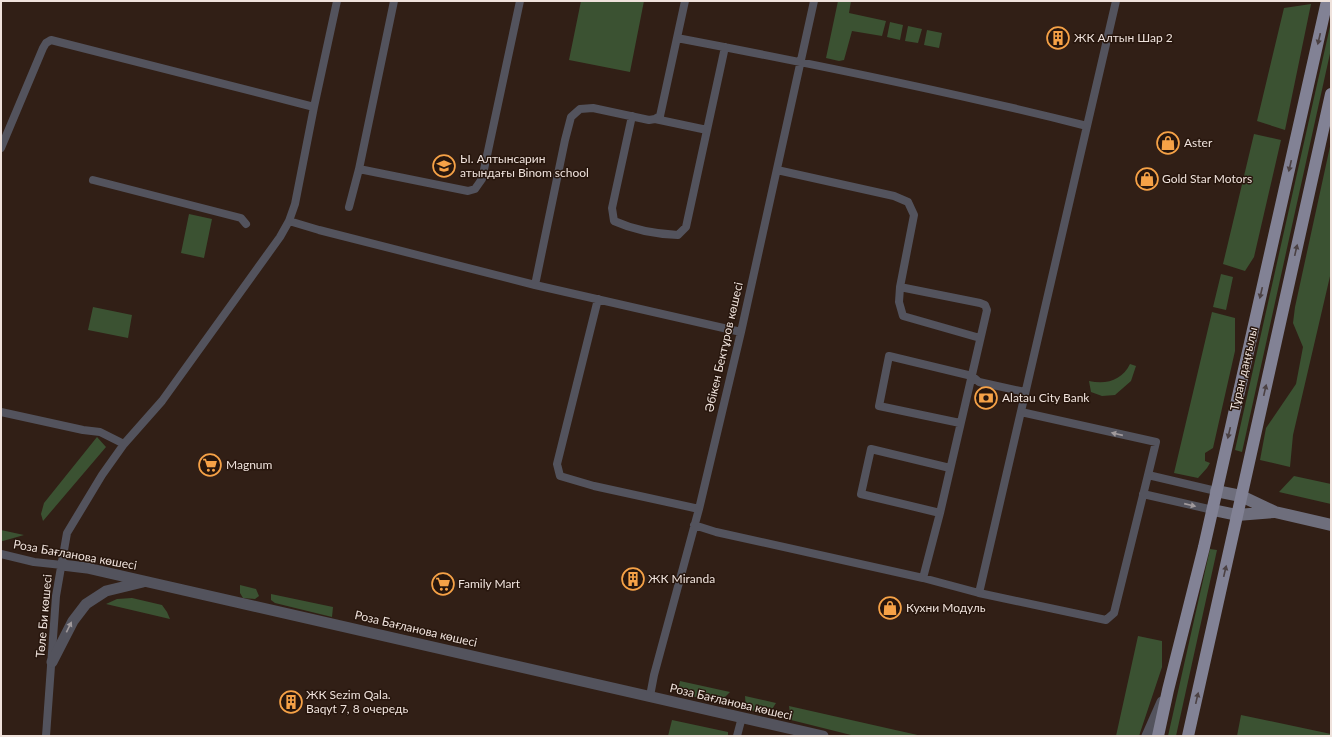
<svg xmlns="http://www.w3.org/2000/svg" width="1332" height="737" viewBox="0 0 1332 737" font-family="Lato,sans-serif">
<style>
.green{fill:#3b5232}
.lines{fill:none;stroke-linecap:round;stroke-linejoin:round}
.minor{stroke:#53535d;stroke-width:8}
.tertiary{stroke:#53535d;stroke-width:11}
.secondary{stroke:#6e6e7c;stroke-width:12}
.primary{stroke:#828295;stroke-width:12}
.oneway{fill:#4b4143}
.oneway2{fill:#a19a9c}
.labels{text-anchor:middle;stroke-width:3;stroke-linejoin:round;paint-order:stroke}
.poi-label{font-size:12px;fill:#efe2dc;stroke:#27160d;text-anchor:start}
.street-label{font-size:12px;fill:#efe2dc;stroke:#27160d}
</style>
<rect width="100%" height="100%" fill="#311f16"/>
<path class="green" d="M581,1H644L630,72L569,60Z
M838,1H851L849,13L886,21L882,36L852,31L844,60L839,61L826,58Z
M1311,4L1285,130L1257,121L1284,8Z
M890,22L903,25L900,40L887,37Z
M1331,22V49L1242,452L1235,450Z
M908,26L922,29L918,43L905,41Z
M927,30L942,33L939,48L924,45Z
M1254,134L1281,140L1254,257L1245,271L1223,264Z
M1331,142V272L1293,435L1290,467L1260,460L1266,428L1296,384L1303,347L1293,323L1295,307Z
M189,214L212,219L204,258L181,253Z
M1221,274L1233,277L1226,310L1213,307Z
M93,307L132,315L128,338L88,330Z
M1212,312L1235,318V351L1213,448L1205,453V461L1210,463L1207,468L1198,478L1174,473Z
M1130,364L1136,366L1131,381L1115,395L1102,396L1091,392L1089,381C1107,385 1122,380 1130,364Z
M97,437L106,447L43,521L41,514L44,503Z
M1294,476L1331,484V504L1279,492Z
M1,530L24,535L3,541H1Z
M1210,549L1217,550L1176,736H1168Z
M240,585L256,589L259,596L255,599L243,598L240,593Z
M271,594L333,607L332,617L275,603L271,600Z
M132,598L162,605L167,612L170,619L106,604L117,599Z
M1138,636L1162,641V667L1139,736H1116Z
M680,681L730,692L721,701L677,694Z
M745,696L776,703L769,714L746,709Z
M789,706L922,736H855L791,720Z
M1241,715L1331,734V736H1237Z
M672,720L728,732V736H668Z"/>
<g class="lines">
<path class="minor" d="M677,38C814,64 952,92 1087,126L979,593
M632,116L612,208L614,221C634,230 656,234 678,235L686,227L725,47
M655,119L707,130
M1087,126L1116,1
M1,148L43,48L46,43L51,40L314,107
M359,169L468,191L475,189L482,179L520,1
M777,170L894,196L908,202L914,215L900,287L899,302L903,316L980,338
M93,180L241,218L246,224
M349,207L359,169L394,1
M289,221L319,230L535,285L741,332
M535,285L565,140L571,117L580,109L593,108L649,120L655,119L660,116L685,1
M900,287L980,303L985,305L987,310L940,513L923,578
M598,299L557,464L560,476L594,486L699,509
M1,412L83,430L100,432L124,444
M1021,412L1156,442L1148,475
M960,423L879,406L889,356L972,376L979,382L1025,392
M1143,494L1213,510
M940,513L861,494L871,449L950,468
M694,525L716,532L923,578L979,593L1106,620L1114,613L1148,475L1216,491
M1,554L34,562L62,565
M650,696L654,675L699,509L741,332L814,1
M46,736L56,596L67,533L102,475L124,444L162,401L280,237L289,221L295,204L314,107L337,1
M737,736L742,717"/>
<path class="tertiary" d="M62,565L87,568L823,736
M52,662L73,621L86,604L106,591L143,582
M1147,736L1162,702"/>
<path class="secondary" d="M1216,491L1241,496L1275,512L1331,525
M1213,510L1237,515L1274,512"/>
<path class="primary" d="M1158,736L1168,690L1204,547L1327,1
M1188,736L1331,94"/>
</g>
<defs><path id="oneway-solid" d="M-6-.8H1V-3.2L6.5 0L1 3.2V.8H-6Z"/></defs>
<g class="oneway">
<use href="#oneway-solid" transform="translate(1319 39) rotate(103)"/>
<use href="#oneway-solid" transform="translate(1290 166) rotate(103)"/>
<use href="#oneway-solid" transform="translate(1296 250) rotate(-77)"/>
<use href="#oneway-solid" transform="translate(1261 293) rotate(103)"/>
<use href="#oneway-solid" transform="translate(1265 390) rotate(-77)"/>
<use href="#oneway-solid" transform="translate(1229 433) rotate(103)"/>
<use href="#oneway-solid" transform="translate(1225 571) rotate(-77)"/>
<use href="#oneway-solid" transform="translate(1197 698) rotate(-77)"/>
</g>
<g class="oneway2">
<use href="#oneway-solid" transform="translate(1117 434) rotate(-167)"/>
<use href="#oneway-solid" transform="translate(1190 505) rotate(13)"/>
<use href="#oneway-solid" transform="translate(69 627) rotate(-64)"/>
</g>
<defs>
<g id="building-ring" transform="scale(1.15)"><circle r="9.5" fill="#27160d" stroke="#f6a247" stroke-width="1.5"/><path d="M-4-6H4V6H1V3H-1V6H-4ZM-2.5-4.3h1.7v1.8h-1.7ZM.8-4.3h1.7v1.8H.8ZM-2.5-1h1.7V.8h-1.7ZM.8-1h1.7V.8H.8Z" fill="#f6a247"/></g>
<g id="shop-ring" transform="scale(1.15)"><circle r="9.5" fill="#27160d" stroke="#f6a247" stroke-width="1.5"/><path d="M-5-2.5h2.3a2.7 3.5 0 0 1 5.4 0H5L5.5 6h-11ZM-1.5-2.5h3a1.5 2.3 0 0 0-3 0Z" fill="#f6a247"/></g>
<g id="school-ring" transform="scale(1.15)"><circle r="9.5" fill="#27160d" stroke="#f6a247" stroke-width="1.5"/><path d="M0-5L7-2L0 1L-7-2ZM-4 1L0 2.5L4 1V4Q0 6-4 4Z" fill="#f6a247"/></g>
<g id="bank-ring" transform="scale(1.15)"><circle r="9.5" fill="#27160d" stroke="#f6a247" stroke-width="1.5"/><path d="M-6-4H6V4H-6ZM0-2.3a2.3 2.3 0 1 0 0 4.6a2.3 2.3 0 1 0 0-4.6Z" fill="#f6a247"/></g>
<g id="supermarket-ring" transform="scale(1.15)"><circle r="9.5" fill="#27160d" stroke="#f6a247" stroke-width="1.5"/><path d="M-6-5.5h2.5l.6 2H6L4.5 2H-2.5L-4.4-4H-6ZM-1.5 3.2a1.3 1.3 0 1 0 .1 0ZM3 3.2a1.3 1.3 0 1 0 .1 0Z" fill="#f6a247"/></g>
</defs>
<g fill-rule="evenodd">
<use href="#building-ring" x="1058" y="38"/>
<use href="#shop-ring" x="1168" y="143"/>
<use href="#school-ring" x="444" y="166"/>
<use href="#shop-ring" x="1147" y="179"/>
<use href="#bank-ring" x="986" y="398"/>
<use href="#supermarket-ring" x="210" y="465"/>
<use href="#building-ring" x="633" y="579"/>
<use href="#supermarket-ring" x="443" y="584"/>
<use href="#shop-ring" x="890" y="608"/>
<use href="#building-ring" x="291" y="702"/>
</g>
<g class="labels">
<g class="poi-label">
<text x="1074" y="42">ЖК Алтын Шар 2</text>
<text x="1184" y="147">Aster</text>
<text x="460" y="163">Ы. Алтынсарин<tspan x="460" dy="14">атындағы Binom school</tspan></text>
<text x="1162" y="183">Gold Star Motors</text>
<text x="1002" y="402">Alatau City Bank</text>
<text x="226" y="469">Magnum</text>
<text x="648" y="583">ЖК Miranda</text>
<text x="458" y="588">Family Mart</text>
<text x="906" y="612">Кухни Модуль</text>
<text x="306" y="699">ЖК Sezim Qala.<tspan x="306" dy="14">Baqyt 7, 8 очередь</tspan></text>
</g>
<g class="street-label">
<text transform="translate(724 347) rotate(-77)" y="4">Әбікен Бектұров көшесі</text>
<text transform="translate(1244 369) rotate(-77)" y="4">Тұран даңғылы</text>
<text transform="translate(75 555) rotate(10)" y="4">Роза Бағланова көшесі</text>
<text transform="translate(44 616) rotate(-85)" y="4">Төле Би көшесі</text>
<text transform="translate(416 629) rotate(13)" y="4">Роза Бағланова көшесі</text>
<text transform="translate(731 702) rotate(13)" y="4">Роза Бағланова көшесі</text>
</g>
</g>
<rect width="1332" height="737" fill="none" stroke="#efe2dc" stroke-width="4"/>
</svg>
